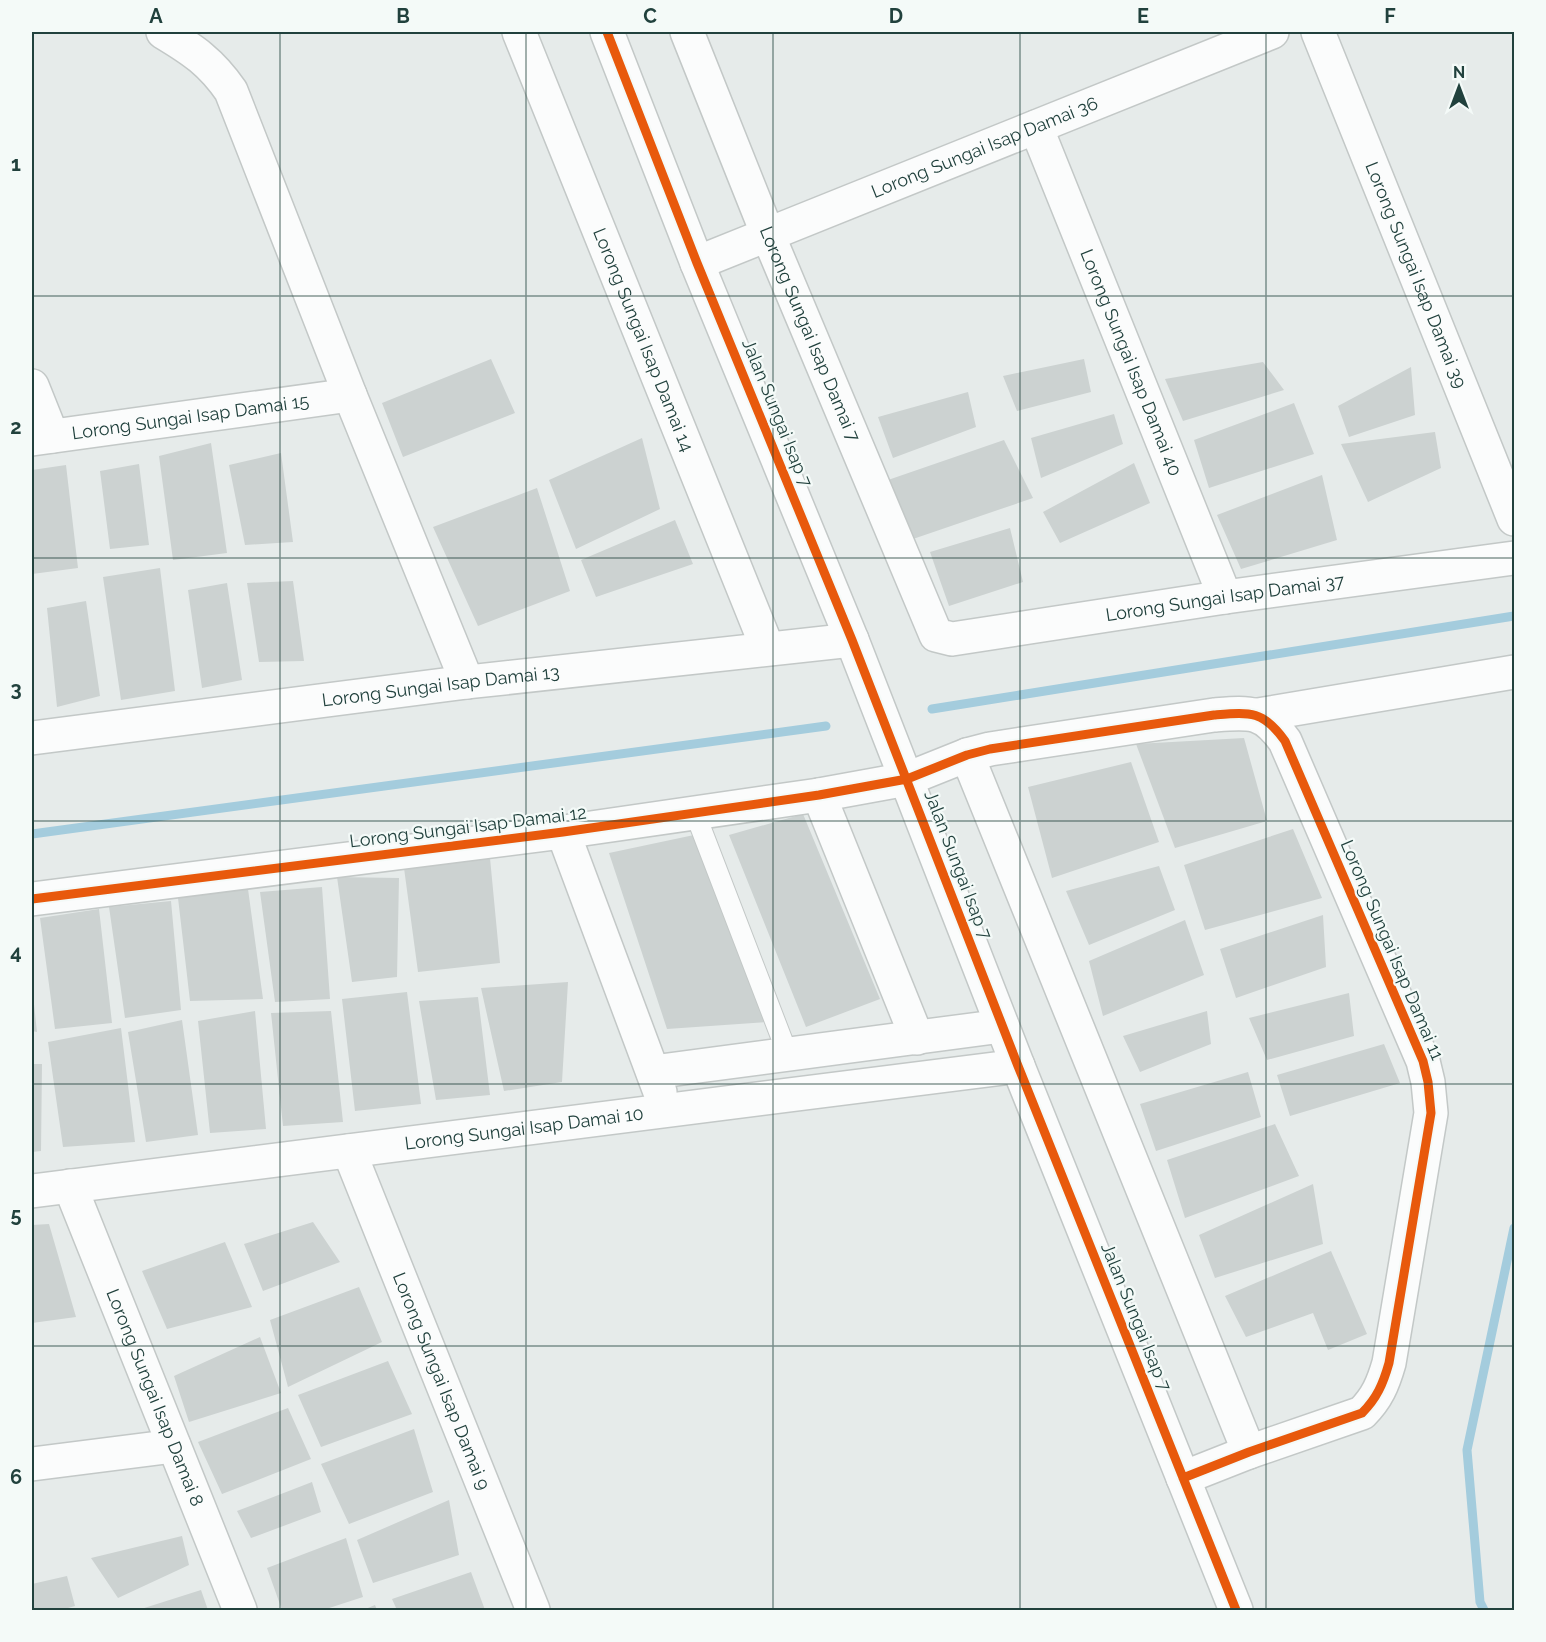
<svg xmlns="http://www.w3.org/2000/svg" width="1546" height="1642" viewBox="0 0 1546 1642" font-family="Raleway,sans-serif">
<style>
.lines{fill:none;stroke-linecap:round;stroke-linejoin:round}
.stream{stroke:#a4ccdd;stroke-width:9}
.building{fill:#ccd2d1}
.service-casing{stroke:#c3c8c7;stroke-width:22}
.minor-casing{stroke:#c3c8c7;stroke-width:36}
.tertiary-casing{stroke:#c3c8c7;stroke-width:36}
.service{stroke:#fbfcfc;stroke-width:20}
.minor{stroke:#fbfcfc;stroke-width:33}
.tertiary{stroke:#fbfcfc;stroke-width:33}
.cycleway-casing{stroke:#f4faf8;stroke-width:13}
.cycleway{stroke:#e8590c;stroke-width:9}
.grid{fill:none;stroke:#21413d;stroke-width:1.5;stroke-opacity:0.55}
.labels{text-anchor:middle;stroke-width:4.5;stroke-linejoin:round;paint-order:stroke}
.street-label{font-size:18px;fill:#21413d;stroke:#f4faf8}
.neatline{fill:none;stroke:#21413d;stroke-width:2}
.grid-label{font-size:20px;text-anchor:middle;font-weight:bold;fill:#21413d}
</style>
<rect width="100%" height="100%" fill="#e6ebea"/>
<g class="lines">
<path class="stream" d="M932,709L1514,616
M32,834L826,726
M1484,1610L1480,1602L1467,1450L1514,1228"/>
</g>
<path class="building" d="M491,359L515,413L403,457L382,403Z
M1084,359L1091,392L1017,411L1003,376Z
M1263,362L1284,390L1183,421L1165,379Z
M1411,367L1415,415L1349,437L1338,406Z
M968,392L976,427L893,458L878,417Z
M1294,403L1314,454L1209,488L1194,440Z
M1114,414L1123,444L1041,478L1031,438Z
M1435,432L1441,468L1368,502L1341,444Z
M642,438L660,509L576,549L549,480Z
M1004,440L1033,498L913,539L888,480Z
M211,443L227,553L173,560L159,456Z
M281,453L293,542L245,545L229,465Z
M1134,463L1150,503L1060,543L1043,512Z
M139,464L149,545L110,549L100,471Z
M66,465L78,568L32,574V470Z
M1322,475L1337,540L1241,569L1217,515Z
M537,488L570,591L478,626L433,527Z
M675,520L693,564L596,597L581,560Z
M1010,528L1023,582L949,606L930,552Z
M160,568L175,691L121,700L103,577Z
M293,581L304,661L259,662L247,583Z
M227,583L242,680L202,688L188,590Z
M86,601L100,696L57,707L47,608Z
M1244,738L1267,821L1175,848L1136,744Z
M1131,762L1159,842L1052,878L1028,787Z
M803,814L880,999L806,1027L729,835Z
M1293,829L1322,898L1205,930L1184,865Z
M694,835L766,1022L667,1029L609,853Z
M490,858L500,963L418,972L404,868Z
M1159,866L1175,910L1089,945L1066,891Z
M337,877L399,878L397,977L352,982Z
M322,887L330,999L275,1002L260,892Z
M248,889L263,999L190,1001L178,898Z
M171,901L181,1010L125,1018L109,907Z
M99,909L112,1023L55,1029L40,918Z
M1323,915L1326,967L1236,998L1220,949Z
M1185,920L1204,975L1103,1016L1089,961Z
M568,982L562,1082L504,1091L481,988Z
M407,992L421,1104L355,1111L342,999Z
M1349,993L1354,1036L1267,1060L1249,1018Z
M32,995H33L37,1032L32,1031Z
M478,997L490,1095L436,1100L419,1001Z
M255,1011L266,1129L210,1133L198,1021Z
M331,1011L343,1122L283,1126L271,1013Z
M1207,1011L1211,1044L1140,1072L1123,1036Z
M182,1020L198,1135L146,1142L128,1032Z
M121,1028L135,1142L63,1147L48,1042Z
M1384,1044L1400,1083L1290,1116L1277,1075Z
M32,1064H42L41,1151L32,1152Z
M1248,1072L1261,1117L1156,1151L1140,1104Z
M1275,1124L1299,1176L1185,1218L1167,1160Z
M1313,1184L1323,1244L1215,1278L1199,1235Z
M313,1222L340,1262L263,1291L244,1244Z
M49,1224L76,1317L32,1323V1225Z
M225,1242L252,1307L167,1329L142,1271Z
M1331,1251L1367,1334L1328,1350L1313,1313L1246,1337L1225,1296Z
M359,1287L382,1342L288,1387L270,1320Z
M260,1337L281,1393L189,1422L174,1376Z
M388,1361L412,1414L321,1447L298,1395Z
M288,1408L311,1459L222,1494L198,1442Z
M414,1429L433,1492L349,1524L321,1464Z
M312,1482L321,1512L251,1538L237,1511Z
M449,1500L459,1555L373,1583L357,1540Z
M182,1536L189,1565L118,1598L91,1558Z
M346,1538L363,1597L323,1610H282L267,1568Z
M471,1572L485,1610H397L392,1599Z
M67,1576L75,1606L61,1610H32V1584Z
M201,1590L208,1610H138Z
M375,1605L377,1610H363Z"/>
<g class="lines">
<g class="service-casing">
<path id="service" d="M695,813L788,1055"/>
</g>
<g class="minor-casing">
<g id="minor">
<path d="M163,32C193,50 211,62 231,91L350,395L467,682"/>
<path id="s1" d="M519,32L767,647"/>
<path id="s2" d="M687,32L768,235L936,635L952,639L1225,597L1514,558"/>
<path id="s3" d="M1318,32L1514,519"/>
<path id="s4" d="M1036,127L1225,597"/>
<path id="s5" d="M697,263L1272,32"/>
<path d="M32,386L52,436"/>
<path id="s6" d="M32,439L350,395"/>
<path d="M1258,715L1514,672"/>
<path id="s7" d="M32,738L467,682L852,640"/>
<path d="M967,755L1249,1452"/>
<path d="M819,795L917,1038"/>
<path d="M563,832L660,1092"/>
<path d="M32,899L563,832L819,795L907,779L967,755L990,749L1214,715C1250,712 1263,710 1285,741L1423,1061L1428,1082L1431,1113L1389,1363C1383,1384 1377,1398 1362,1413L1249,1452L1183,1478"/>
<path d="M653,1072L1002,1026"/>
<path id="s8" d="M349,1151L533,1610"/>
<path id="s9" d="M70,1186L240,1610"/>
<path id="s10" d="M32,1191L1018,1066"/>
<path d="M32,1464L174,1446"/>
</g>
</g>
<g class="tertiary-casing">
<path id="tertiary" d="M607,32L697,263L852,640L1018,1066L1236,1610"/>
</g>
<use href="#service" class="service"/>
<use href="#minor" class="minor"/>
<use href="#tertiary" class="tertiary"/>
<g class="cycleway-casing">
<path id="cycleway" d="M607,32L697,263L852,640L1018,1066L1236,1610
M32,899L563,832L819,795L907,779L967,755L990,749L1214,715C1250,712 1263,710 1285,741L1423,1061L1428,1082L1431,1113L1389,1363C1383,1384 1377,1398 1362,1413L1249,1452L1183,1478"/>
</g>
<use href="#cycleway" class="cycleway"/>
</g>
<path class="grid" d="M280,32V1610M526,32V1610M773,32V1610M1020,32V1610M1266,32V1610M32,296H1514M32,558H1514M32,821H1514M32,1084H1514M32,1346H1514"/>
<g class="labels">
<g class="street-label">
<text dy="6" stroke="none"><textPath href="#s5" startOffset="310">Lorong Sungai Isap Damai 36</textPath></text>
<text dy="6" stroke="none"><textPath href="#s3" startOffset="262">Lorong Sungai Isap Damai 39</textPath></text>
<text dy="6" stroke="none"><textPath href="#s2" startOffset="326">Lorong Sungai Isap Damai 7</textPath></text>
<text dy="6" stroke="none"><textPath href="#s1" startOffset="332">Lorong Sungai Isap Damai 14</textPath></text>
<text dy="6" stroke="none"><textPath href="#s4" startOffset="254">Lorong Sungai Isap Damai 40</textPath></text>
<text transform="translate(777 413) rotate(68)" y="6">Jalan Sungai Isap 7</text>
<text dy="6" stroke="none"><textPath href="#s6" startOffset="160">Lorong Sungai Isap Damai 15</textPath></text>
<text dy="6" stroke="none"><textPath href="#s2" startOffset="945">Lorong Sungai Isap Damai 37</textPath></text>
<text dy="6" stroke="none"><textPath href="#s7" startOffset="412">Lorong Sungai Isap Damai 13</textPath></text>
<text transform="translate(468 827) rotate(-7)" y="6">Lorong Sungai Isap Damai 12</text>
<text transform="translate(958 865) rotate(69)" y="6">Jalan Sungai Isap 7</text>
<text transform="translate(1392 950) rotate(67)" y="6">Lorong Sungai Isap Damai 11</text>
<text dy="6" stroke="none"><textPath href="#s10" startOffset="496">Lorong Sungai Isap Damai 10</textPath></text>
<text transform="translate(1136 1317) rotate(68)" y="6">Jalan Sungai Isap 7</text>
<text dy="6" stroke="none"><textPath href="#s8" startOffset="248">Lorong Sungai Isap Damai 9</textPath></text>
<text dy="6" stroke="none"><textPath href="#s9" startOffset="228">Lorong Sungai Isap Damai 8</textPath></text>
</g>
</g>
<rect width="1546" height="1642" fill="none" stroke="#f4faf8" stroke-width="66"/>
<g transform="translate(1459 87)" stroke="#f4faf8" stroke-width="4.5" paint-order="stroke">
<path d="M0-4.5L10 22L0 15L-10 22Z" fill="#21413d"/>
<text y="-9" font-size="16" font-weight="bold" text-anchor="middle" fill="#21413d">N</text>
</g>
<rect x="33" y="33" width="1480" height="1576" class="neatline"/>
<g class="grid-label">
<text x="156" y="23">A</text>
<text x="403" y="23">B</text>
<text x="650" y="23">C</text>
<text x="896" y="23">D</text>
<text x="1143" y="23">E</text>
<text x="1390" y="23">F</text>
<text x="16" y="171">1</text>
<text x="16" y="434">2</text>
<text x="16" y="696">3</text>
<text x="16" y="959">4</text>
<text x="16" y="1222">5</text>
<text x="16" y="1484">6</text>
</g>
</svg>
